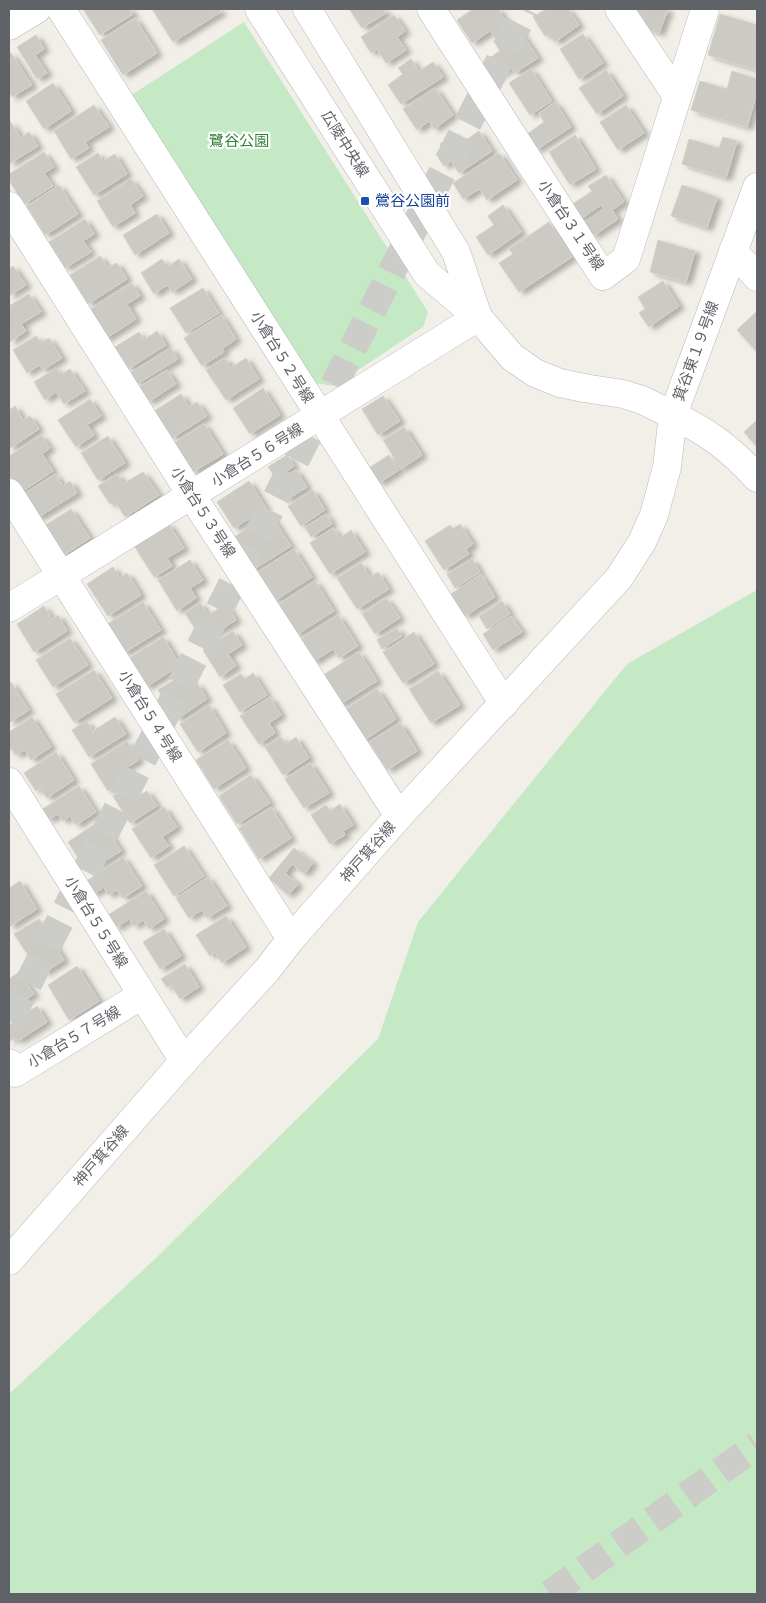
<svg xmlns="http://www.w3.org/2000/svg" width="766" height="1603" viewBox="0 0 766 1603" font-family="Barlow,'Noto Sans JP',sans-serif">
<style>
.green{fill:#c5e8c5}
.building{fill:#cccac5;stroke:#d6d1c6;filter:url(#shadow)}
.lines{fill:none;stroke-linecap:round;stroke-linejoin:round}
.tertiary-tunnel{stroke:#ccccc8;stroke-width:28;stroke-dasharray:28 14;stroke-linecap:butt}
.minor-casing{stroke:#b5b8bc;stroke-width:29}
.tertiary-casing{stroke:#b5b8bc;stroke-width:29}
.minor{stroke:#fff;stroke-width:28}
.tertiary{stroke:#fff;stroke-width:28}
.transit-dot{fill:#1a4fb4;stroke:#fff;stroke-width:2}
.labels{text-anchor:middle;stroke-width:4.5;stroke-linejoin:round;paint-order:stroke}
.park-label{font-size:15px;fill:#348238;stroke:#fff}
.street-label{font-size:15px;fill:#5f6368;stroke:#fff}
.transit-label{font-size:15px;fill:#164399;stroke:#fff;text-anchor:start}
</style>
<defs>
<filter id="shadow"><feDropShadow dx="5.5" dy="3" stdDeviation="2.5" flood-color="#0004"/></filter>
</defs>
<rect width="100%" height="100%" fill="#f1efe8"/>
<path class="green" d="M244,22L428,312L423,327L334,386L314,383L130,96Z
M757,590V1594H9V1394L155,1259L378,1039L418,922L627,664Z"/>
<path class="building" d="M83,9H130L133,14L100,35Z
M152,9H219L221,12L173,42Z
M352,9H383L386,13L362,28L350,10Z
M473,9H498L510,28L495,38L490,31L472,43L457,20Z
M546,9H568L579,25L555,42L549,34L545,36L533,17Z
M627,9H668L659,33L637,25L641,14Z
M720,14L757,25V70L708,55Z
M394,15L405,31L397,37L406,50L386,63L377,49L371,53L361,37Z
M135,18L157,53L123,75L101,40Z
M518,28L538,58L515,73L511,67L496,77L485,61L500,51L495,43Z
M583,34L603,63L579,79L560,49Z
M36,35L44,49L35,55L47,73L37,79L17,47Z
M11,53L32,85L12,97L9,91V54Z
M411,59L419,71L433,62L443,77L401,104L388,85L403,74L398,68Z
M531,69L552,101L530,115L509,83Z
M606,70L623,96L597,114L579,88Z
M732,71L757,79V92L747,127L691,110L700,81L727,89Z
M53,83L71,111L44,129L26,101Z
M435,88L453,115L434,129L429,121L417,130L403,109Z
M555,102L571,127L536,150L526,135L544,122L539,113Z
M94,105L109,127L85,142L89,148L71,159L54,131Z
M626,105L644,133L618,150L600,122Z
M10,121L21,138L29,132L38,146L9,164Z
M479,131L492,151L459,173L451,161L444,166L436,154L443,150L440,144L454,134L460,144Z
M575,135L596,169L570,185L549,152Z
M723,137L737,141L726,178L682,164L689,139L719,148Z
M44,152L54,167L44,173L53,186L24,204L9,180V174Z
M98,153L103,161L115,154L127,174L94,195L76,167Z
M499,153L517,180L487,200L479,189L463,199L453,183Z
M606,175L624,202L612,210L618,219L593,236L584,223L604,209L601,205L579,220L570,206L592,191L588,186Z
M131,179L143,196L130,205L135,213L113,227L97,201Z
M59,185L78,214L45,235L27,206Z
M682,185L717,197L707,228L671,216Z
M503,205L521,232L488,255L476,237L494,225L488,216Z
M157,214L169,233L135,255L123,235Z
M85,219L94,234L83,241L91,252L65,268L49,242Z
M549,222L572,257L519,292L499,263L513,254L509,249Z
M658,240L695,251L686,282L650,272Z
M100,256L108,268L117,263L127,279L88,304L70,275Z
M162,259L167,267L179,259L192,279L172,292L167,285L154,294L141,273Z
M13,266L26,285L9,296V269Z
M663,281L679,306L649,327L639,313L645,309L638,297Z
M132,283L140,296L127,304L136,319L105,339L88,311Z
M203,288L219,313L186,333L170,308Z
M29,294L41,312L21,324L26,331L10,342L9,306Z
M757,311V350L756,351L737,330Z
M221,315L236,339L222,349L224,352L202,366L184,338Z
M157,331L166,345L128,369L115,347L139,332L144,340Z
M36,336L41,343L49,338L62,358L43,370L39,365L27,373L13,350Z
M171,348L178,359L137,384L130,373Z
M225,358L231,368L246,358L259,379L226,400L206,370Z
M56,368L61,375L70,369L85,391L64,404L56,392L45,400L34,382Z
M167,370L176,384L148,402L139,387Z
M263,388L280,415L250,434L233,408Z
M181,394L189,407L197,402L207,416L172,438L154,411Z
M383,396L400,421L378,435L362,409Z
M90,399L101,416L87,425L94,435L76,447L58,420Z
M15,406L23,420L30,416L39,429L9,449V410Z
M757,420V447L744,432Z
M204,424L223,454L193,472L174,443Z
M404,427L422,455L401,469L383,440Z
M41,435L50,448L42,454L53,471L20,493L9,475V456Z
M108,436L125,463L98,480L81,453Z
M287,455L294,466L276,478L268,467Z
M389,455L399,470L379,483L369,468Z
M296,470L307,487L286,500L275,483Z
M143,472L159,495L125,517L115,501L110,504L98,486L117,474L123,484Z
M55,474L63,486L70,481L77,493L37,518L22,495Z
M249,481L266,508L234,528L217,502Z
M313,490L325,510L301,526L288,506Z
M71,509L90,538L62,556L44,526Z
M270,514L291,546L251,571L231,539Z
M326,514L332,524L311,537L305,527Z
M168,523L184,548L167,558L172,566L154,577L133,544Z
M460,524L473,544L466,549L469,554L444,570L425,541L450,525L453,529Z
M333,528L340,538L351,530L365,552L330,574L310,543Z
M294,549L312,577L274,601L256,573Z
M472,559L480,572L455,588L447,574Z
M190,560L203,580L190,588L196,598L177,611L158,580Z
M361,563L370,577L378,572L389,589L357,609L337,578Z
M113,567L120,578L127,573L141,595L108,616L87,584Z
M481,574L495,597L465,616L451,594Z
M315,581L334,611L296,635L278,605Z
M386,598L400,618L375,634L362,614Z
M502,601L510,614L487,629L479,616Z
M143,602L161,630L124,653L106,625Z
M200,603L208,615L226,604L236,620L203,641L185,613Z
M44,606L52,619L58,615L67,631L34,652L17,624Z
M338,615L358,646L339,658L333,649L313,662L299,640Z
M511,616L522,632L493,650L483,634Z
M397,628L402,636L382,649L377,640Z
M233,631L242,645L228,654L236,666L220,677L203,650Z
M414,632L434,664L403,683L383,652Z
M163,637L180,665L146,687L128,659Z
M70,638L88,665L53,687L36,660Z
M359,652L377,681L339,705L322,676Z
M94,670L112,698L74,722L56,694Z
M438,671L460,705L431,723L409,689Z
M253,673L267,695L240,712L223,685L241,674L245,679Z
M184,674L192,687L197,683L207,699L177,719L158,690Z
M11,682L29,710L9,723V684Z
M377,689L396,719L363,741L344,710Z
M270,697L281,715L269,723L275,733L259,744L240,716Z
M209,705L226,733L198,752L180,724Z
M32,717L51,747L31,760L25,750L16,755L12,749L9,751V732Z
M115,717L126,734L89,757L72,730L86,721L93,731Z
M400,723L417,751L387,770L369,742Z
M281,737L286,744L296,737L309,758L283,775L265,747Z
M228,740L246,768L214,789L196,760Z
M127,741L139,760L118,773L123,782L108,791L91,764Z
M56,752L74,780L47,798L40,788L36,791L24,773Z
M310,763L329,793L304,808L285,779Z
M251,775L270,803L237,824L219,796Z
M130,785L137,797L147,791L157,806L130,823L113,796Z
M79,786L96,812L76,825L70,816L63,821L58,814L48,820L41,810Z
M340,804L353,825L343,831L345,835L330,844L311,815L326,805L330,811Z
M164,807L177,827L162,837L169,846L151,858L132,829Z
M271,807L291,838L259,859L239,828Z
M101,820L121,851L94,868L89,861L83,865L68,842Z
M184,846L204,876L174,896L154,865Z
M294,848L313,863L304,874L292,864L285,873L298,884L288,895L269,878Z
M123,857L142,886L123,898L117,890L108,895L104,887L93,894L85,882Z
M208,877L227,906L207,918L202,910L189,918L176,898Z
M20,881L37,909L9,927V888Z
M146,891L164,919L149,929L143,920L134,926L129,919L116,928L108,915Z
M226,916L246,947L222,963L215,952L210,956L196,935Z
M39,919L64,960L44,973L34,956L30,958L14,934Z
M164,929L181,956L160,969L143,942Z
M185,964L199,987L180,999L171,985L167,987L161,979Z
M77,966L99,1001L69,1020L48,985Z
M19,972L34,994L9,1011V979Z
M37,1006L47,1022L18,1041L16,1037L10,1041L9,1025Z"/>
<g class="lines">
<path class="tertiary-tunnel" d="M9,1021L526,9
M550,1594L757,1445"/>
<g class="minor-casing">
<path id="minor" d="M61,9L504,704
M259,9L427,274L478,317
M307,9L456,252L478,317
M431,9L603,276L626,259L705,9
M619,9L677,96
M9,26L37,9
M9,206L192,496L399,816
M733,251L757,277
M673,415C709,433 730,448 757,478
M9,493L291,939
M9,608L478,317
M9,782L184,1061
M9,1063L15,1073L142,995"/>
</g>
<g class="tertiary-casing">
<path id="tertiary" d="M478,317L512,357L535,373L560,383L584,388L623,394L642,400L673,415
M9,1261L184,1061L267,970L291,939L399,816L619,578L642,542L654,515L667,467L673,415L757,187"/>
</g>
<use href="#minor" class="minor"/>
<use href="#tertiary" class="tertiary"/>
</g>
<rect class="transit-dot" x="360" y="196" width="10" height="10" rx="2.5"/>
<g class="labels">
<g class="park-label">
<text x="239" y="146">鷺谷公園</text>
</g>
<g class="street-label">
<text transform="translate(345 144) rotate(58)" y="5">広陵中央線</text>
<text transform="translate(571 225) rotate(56)" y="5">小倉台３１号線</text>
<text transform="translate(696 351) rotate(-70)" y="5">箕谷東１９号線</text>
<text transform="translate(282 357) rotate(58)" y="5">小倉台５２号線</text>
<text transform="translate(257 455) rotate(-32)" y="5">小倉台５６号線</text>
<text transform="translate(203 512) rotate(57)" y="5">小倉台５３号線</text>
<text transform="translate(150 716) rotate(58)" y="5">小倉台５４号線</text>
<text transform="translate(368 852) rotate(-49)" y="5">神戸箕谷線</text>
<text transform="translate(96 922) rotate(58)" y="5">小倉台５５号線</text>
<text transform="translate(74 1037) rotate(-31)" y="5">小倉台５７号線</text>
<text transform="translate(101 1156) rotate(-49)" y="5">神戸箕谷線</text>
</g>
<g class="transit-label">
<text x="375" y="206">鶯谷公園前</text>
</g>
</g>
<rect width="766" height="1603" fill="none" stroke="#5f6368" stroke-width="20"/>
</svg>
